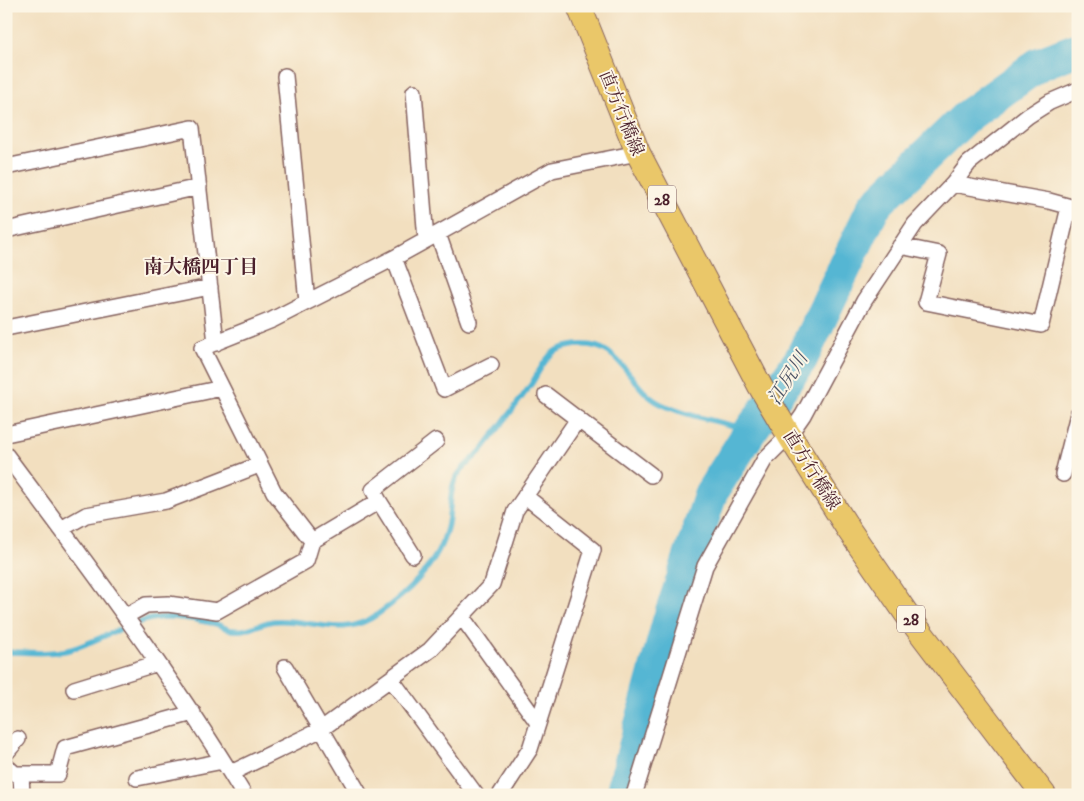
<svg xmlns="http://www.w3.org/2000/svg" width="1084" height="801" viewBox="0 0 1084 801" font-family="'IM FELL DW Pica','Noto Serif JP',serif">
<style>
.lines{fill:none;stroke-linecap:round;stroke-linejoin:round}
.stream{stroke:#55b6d3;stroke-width:5.5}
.river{stroke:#55b6d3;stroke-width:34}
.minor-casing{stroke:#85625f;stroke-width:18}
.primary-casing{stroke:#85625f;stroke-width:26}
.minor{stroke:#fff;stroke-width:15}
.primary{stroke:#eac769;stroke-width:24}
.labels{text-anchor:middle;stroke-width:4;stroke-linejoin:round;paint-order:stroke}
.shield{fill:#fcf5e5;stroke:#7f5f63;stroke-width:1}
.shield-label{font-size:16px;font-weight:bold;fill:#4a1f2b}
.street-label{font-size:18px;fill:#4a1f2b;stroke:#fcf5e5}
.neighbourhood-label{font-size:19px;font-weight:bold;fill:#4a1f2b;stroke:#fcf5e5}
.water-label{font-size:19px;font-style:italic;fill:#4e5466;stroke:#fcf5e5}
</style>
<rect width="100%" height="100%" fill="#fcf5e5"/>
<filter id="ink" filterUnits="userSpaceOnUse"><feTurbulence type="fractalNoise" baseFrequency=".02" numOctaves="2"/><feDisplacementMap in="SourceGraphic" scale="10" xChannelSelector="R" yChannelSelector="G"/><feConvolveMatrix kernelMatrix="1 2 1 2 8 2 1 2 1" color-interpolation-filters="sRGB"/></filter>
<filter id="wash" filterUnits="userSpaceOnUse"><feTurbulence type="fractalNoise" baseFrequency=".0096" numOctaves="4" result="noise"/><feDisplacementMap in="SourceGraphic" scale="20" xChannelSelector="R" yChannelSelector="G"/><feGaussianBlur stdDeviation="1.12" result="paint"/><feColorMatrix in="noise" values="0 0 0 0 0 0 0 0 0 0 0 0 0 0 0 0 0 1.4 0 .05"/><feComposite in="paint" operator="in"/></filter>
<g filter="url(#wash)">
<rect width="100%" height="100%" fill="#f2dfbf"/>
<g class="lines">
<path class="stream" d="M6,652C27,652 52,655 72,649C103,639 136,617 169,617C184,617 202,621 216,624C222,626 227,630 233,630C249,632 259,623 274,621C312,618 342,640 378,614C407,594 439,563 447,528C451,514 449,496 454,482C460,467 475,459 485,446C500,426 515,407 530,386C538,375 542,361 554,352C558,349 566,347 571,346C622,336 627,388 661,404C689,417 721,422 751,430"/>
<path class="river" d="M622,795L669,621L711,493L751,430L801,359L874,206L967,116L1039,64L1078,49"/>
</g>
</g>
<g filter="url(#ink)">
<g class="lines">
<g class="minor-casing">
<path id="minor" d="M285,76L307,302
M414,92L426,240
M6,167L192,128L216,343
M953,184L1049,201L1078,209
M6,230L199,187
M438,234L469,322
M900,246L939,254L926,302L1041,325L1069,207
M394,258L444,389L491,365
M6,328L210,287
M546,395L651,475
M6,434L222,388L202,348L272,320L307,302L394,258L552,170L638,153
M6,455C89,566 172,676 244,795
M1063,474L1078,414
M379,501L413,555
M61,529L86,515L166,501L259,465
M312,541L379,501L373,490L436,441
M126,616L146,605L168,604L217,611L306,561L312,541L274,492L222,388
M462,617L538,723
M285,667L360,795
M391,679L476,795
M74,689L158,663
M6,753L18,739
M6,766L15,774H58L65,748L193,713
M231,773L320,730L430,650L492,584L515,511L578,419
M21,774L22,795
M137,778L223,761
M500,795L530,749L593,550L525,496
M634,795L705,566L765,459L789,435L803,415L864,301L915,224L953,184L969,163L1028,116L1050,102L1078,90"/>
</g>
<g class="primary-casing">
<path id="primary" d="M579,6L638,153L760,386L789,435L849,530L908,616L1044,795"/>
</g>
<use href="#minor" class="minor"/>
<use href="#primary" class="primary"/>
</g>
</g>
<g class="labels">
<g class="shield">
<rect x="648" y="185.5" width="28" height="27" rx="4"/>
<rect x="897" y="605.5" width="28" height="27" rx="4"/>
</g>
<g class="shield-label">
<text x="662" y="205">28</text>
<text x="911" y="625">28</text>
</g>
<g class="street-label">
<text transform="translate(622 113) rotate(68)" y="6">直方行橋線</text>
<text transform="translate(812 470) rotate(58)" y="6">直方行橋線</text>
</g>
<g class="neighbourhood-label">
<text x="201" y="273">南大橋四丁目</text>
</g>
<g class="water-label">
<text transform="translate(787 378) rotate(-58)" y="7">江尻川</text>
</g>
</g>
<rect width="1084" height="801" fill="none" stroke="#fcf5e5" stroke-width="25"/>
</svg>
